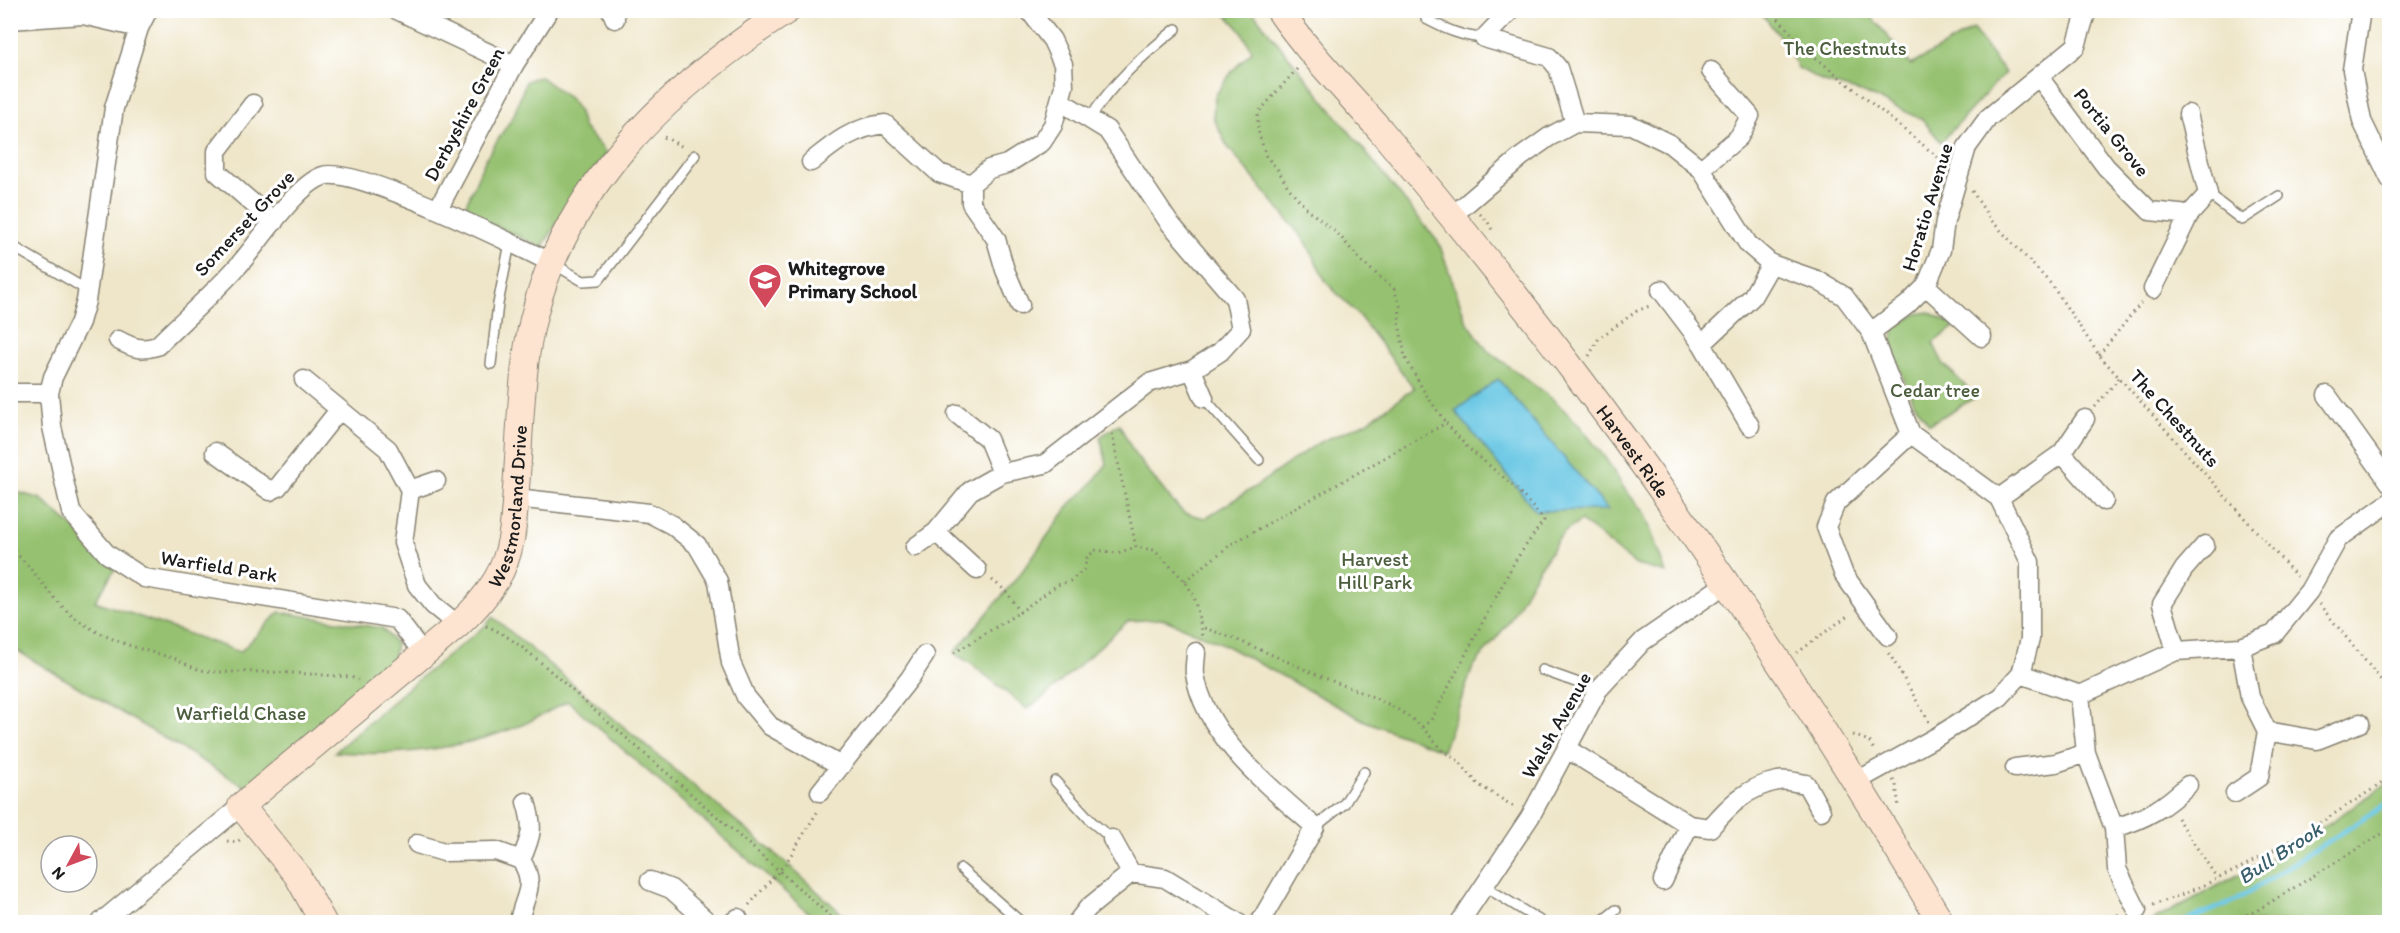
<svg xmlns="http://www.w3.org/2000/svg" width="2400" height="933" viewBox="0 0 2400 933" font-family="Itim,sans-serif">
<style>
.green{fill:#95c170;stroke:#586e46;stroke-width:1.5}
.water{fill:#64c5e3;stroke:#407080;stroke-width:1.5}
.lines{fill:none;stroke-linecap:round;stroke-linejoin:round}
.stream{stroke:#64c5e3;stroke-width:5}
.lane-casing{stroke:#868172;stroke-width:12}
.street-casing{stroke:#868172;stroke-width:21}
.secondary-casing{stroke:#868172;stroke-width:28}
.path{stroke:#868172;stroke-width:3;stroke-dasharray:1.5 4.5;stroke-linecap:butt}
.lane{stroke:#fff;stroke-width:9}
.street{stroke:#fff;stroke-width:18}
.secondary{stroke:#fde4d0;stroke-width:26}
.labels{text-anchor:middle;stroke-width:6;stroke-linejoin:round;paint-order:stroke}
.park-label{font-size:20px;fill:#4c5e3e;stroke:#fff}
.street-label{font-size:20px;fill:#1c1c1c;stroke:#fff}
.poi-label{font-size:20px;font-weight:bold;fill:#1c1c1c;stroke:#fff;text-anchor:start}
.water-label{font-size:21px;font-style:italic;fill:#39606c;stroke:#fff}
</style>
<rect width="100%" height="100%" fill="#fff"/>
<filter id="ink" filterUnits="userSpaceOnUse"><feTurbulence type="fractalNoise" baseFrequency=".0167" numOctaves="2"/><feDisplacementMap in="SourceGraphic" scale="12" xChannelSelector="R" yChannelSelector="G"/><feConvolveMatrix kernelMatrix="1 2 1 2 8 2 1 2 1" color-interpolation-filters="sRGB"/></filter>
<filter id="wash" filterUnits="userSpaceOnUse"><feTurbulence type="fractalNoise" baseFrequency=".008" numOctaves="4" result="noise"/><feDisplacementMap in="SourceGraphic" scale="24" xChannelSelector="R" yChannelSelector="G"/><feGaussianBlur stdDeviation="1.35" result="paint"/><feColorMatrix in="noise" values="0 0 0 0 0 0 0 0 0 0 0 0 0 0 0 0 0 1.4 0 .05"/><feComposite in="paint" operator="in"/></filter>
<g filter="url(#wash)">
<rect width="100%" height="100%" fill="#efe6c9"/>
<path class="green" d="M1223,11H1252L1439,243L1466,320L1487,350L1554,400L1580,426L1606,459L1624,488L1645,514L1666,573L1636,565L1581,521L1562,534L1535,575L1509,622L1473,667L1443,751L1365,721L1221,643L1163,619L1128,621L1044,697L1027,709L973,665L954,653L1020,574L1071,503L1087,489L1107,464L1100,437L1119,424L1136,456L1173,502L1184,513L1205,518L1253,488L1318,443L1367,422L1414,388L1359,316L1326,282L1306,242L1227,146L1213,117L1215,96L1233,70L1252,51L1242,32Z
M1760,11H1867L1911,65L1973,29L2005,73L1941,142L1922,119L1864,93L1824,82L1798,68L1782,40Z
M541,77L570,99L579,112L583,127L607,153L575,196L542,247L463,211L486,158L514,115L526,81L534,78Z
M1929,312L1955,326L1933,343L1943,363L1976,397L1929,424L1912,400L1902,375L1892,345L1895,327L1917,314Z
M10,490L41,499L117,566L95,601L240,652L279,612L382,628L396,644L393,661L246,787L11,647Z
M493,617L786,863L851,922H819L568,701C553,709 538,718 522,725C462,749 399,757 335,752L416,681L485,626Z
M2389,782V922H2150L2307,838Z"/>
<path class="water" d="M1498,379L1608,510L1536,511L1455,411Z"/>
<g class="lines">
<path class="stream" d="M2183,922L2238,899L2390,802"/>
</g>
</g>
<g filter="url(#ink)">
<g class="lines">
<g class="lane-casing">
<path id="lane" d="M1426,19C1445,29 1463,37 1484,38
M1089,120C1112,83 1143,55 1176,29
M2208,194L2242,220L2279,196
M17,249L87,290
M554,264L583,281L599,280L695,155
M491,364L498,304L510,243
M1204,398L1259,460
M1542,670L1598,690
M1055,781L1093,823L1112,839
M1315,827L1344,804L1364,772
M961,869L1021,922
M1484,886L1542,922
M1601,922L1616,910"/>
</g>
<g class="street-casing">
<path id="street" d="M148,10L139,28L114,108L86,301L80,322L53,377L49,393L52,427L71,512L107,554L144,578L397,619L423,653
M397,10L514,65
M611,10L615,19
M1511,10L1484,38L1549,57L1558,68L1575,123
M2361,10L2352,70L2362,121L2390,179
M10,20L83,15L139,28
M2039,77L2106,167L2150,211L2189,215L2208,194L2188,114
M253,104L217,151V172L274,222
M811,162C834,143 854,127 885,124L939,173L971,184
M1701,169L1739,137L1750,116L1711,71
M438,209L514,65L549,10
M1452,216L1521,157L1549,137L1575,123L1631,125L1670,144L1701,169L1748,244L1771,264L1817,280L1844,296L1871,332L1911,434L1999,498L2030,562V639L2021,674L2000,697L1938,736L1857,781
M1926,286L1982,337
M2153,289L2189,215
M1661,290L1702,344L1750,426
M1020,305L1005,270L996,239L971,203V184L989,169L1007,164L1042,142L1053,125L1064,86L1063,64L1052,40L1029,10
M1871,332L1907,305L1926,286L1941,250L1945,221L1967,147L1988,118L2076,46L2087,10
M118,340C133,348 141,351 157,346C184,319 213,294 238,266C258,244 296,185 323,176C354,165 516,245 552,263
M1702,344L1752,297L1771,264
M1192,370L1204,398
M304,380L388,449L410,490L403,543L417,585L433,605L458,625
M10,393H49
M2327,395L2390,483
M957,414L988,439L1002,473
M215,452L270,491L278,487L339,410
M2062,453L2104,501
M410,490L436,481
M516,498L649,513L672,525L697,545L718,581L731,663L746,697L770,726L841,766
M1999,498L2062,453L2085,419
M936,532L977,570
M915,547L936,532L970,491L1002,473L1045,464L1149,383L1192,370L1220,352L1241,329L1235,299L1168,221L1107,130L1060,101
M1888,636L1844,575L1826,527L1836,503L1911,434
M2241,647L2250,697L2267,731L2317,740L2360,723
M2176,651L2162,604L2184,569L2205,545
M1196,652C1196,659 1194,667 1195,674C1205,737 1271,788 1315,827L1260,922
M2021,674L2080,695L2176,651L2241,647L2274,634L2309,591L2338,539L2390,502
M2080,695L2086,753L2114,828L2117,869L2137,910
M1567,749L1689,825L1710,828C1729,806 1748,786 1778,781C1786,779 1797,783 1806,784L1821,811
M2015,768L2056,763L2086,753
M820,792L910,678L925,655
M2235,793L2259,777L2267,731
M2114,828C2146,819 2165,807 2188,785
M1112,839L1131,873
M417,844L444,852L496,851L521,860
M650,881L671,889L708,922
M1663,881L1689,825
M101,922L241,806
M519,922C523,896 538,887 521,860C532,835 534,828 526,802
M733,922L738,918
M1077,922L1088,908L1131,873L1165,878L1237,922
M1460,922L1530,817L1598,690L1643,641L1727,583"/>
</g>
<g class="secondary-casing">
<g id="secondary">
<path id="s1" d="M1279,10C1309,54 1347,91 1382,132C1447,210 1512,289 1573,370C1708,547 1828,732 1941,922"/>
<path id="s2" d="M323,922L297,875L241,806L458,625C472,612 486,597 496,580C513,553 514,520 516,488C520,440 520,391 528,344C553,195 667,88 788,10"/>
</g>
</g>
<path class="path" d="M1770,10L1810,53L1945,163
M808,15L817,10
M1297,69L1258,113V130L1266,156L1278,170L1288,187L1307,209L1339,235L1361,261L1394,289L1400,306L1399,323L1405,357L1425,393L1446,423
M664,137L685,148
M1972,191L1990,219L2051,284L2099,355L2298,578
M1480,214L1488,222L1492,230
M2099,355L2141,303
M1589,356L1599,338L1637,311L1652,305
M2095,407L2119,378
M1112,434L1136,547L1154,550L1185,581L1194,596L1203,636
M10,548C32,566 46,592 68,612C99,639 137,648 176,659C184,662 192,668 201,670C220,674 240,671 260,672C290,672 320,675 351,677L358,680
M992,580L1006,591L1020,612L1057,585L1070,581L1084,570L1087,558L1095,550L1117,553L1136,547
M1185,581L1230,545L1446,423L1467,447L1515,487L1544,520L1515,561L1431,720L1422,727C1389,699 1358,692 1320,676C1280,659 1242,640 1201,627
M2319,604L2390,691
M486,626C518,637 566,686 593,709C675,780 756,850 837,922
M954,653L1020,612
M1797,653L1850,614
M1889,653L1929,722
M1422,727L1443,751L1457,760L1479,785L1516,808
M1853,735L1869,741L1875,751
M1893,780L1896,785L1899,808
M2177,818L2217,878
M227,841L237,842L241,839
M749,905L786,863L819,809
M2153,905C2238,876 2315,827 2390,778
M2088,922L2121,914
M2230,922L2256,911L2390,829"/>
<use href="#lane" class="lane"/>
<use href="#street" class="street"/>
<use href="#secondary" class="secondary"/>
</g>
</g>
<defs>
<g id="school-pin" transform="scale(1.725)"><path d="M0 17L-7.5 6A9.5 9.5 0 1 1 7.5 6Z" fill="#d1495b" stroke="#fff"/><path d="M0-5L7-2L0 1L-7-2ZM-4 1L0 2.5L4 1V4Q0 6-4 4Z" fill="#fff"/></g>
</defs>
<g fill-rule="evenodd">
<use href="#school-pin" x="765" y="280"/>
</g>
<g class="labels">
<g class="park-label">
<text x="1845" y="55">The Chestnuts</text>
<text x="1935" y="397">Cedar tree</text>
<text x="1375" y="566">Harvest<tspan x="1375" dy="23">Hill Park</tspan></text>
<text x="241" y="720">Warfield Chase</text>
</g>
<g class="street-label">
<text transform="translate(464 114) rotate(-62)" y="7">Derbyshire Green</text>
<text transform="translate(2112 132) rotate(51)" y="7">Portia Grove</text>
<text transform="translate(1927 207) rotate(-73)" y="7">Horatio Avenue</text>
<text transform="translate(244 223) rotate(-47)" y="7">Somerset Grove</text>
<text transform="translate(2175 418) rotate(48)" y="7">The Chestnuts</text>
<text dy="7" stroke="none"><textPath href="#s1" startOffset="566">Harvest Ride</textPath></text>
<text dy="7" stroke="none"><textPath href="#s2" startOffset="560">Westmorland Drive</textPath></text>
<text transform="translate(219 566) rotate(9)" y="7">Warfield Park</text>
<text transform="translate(1556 725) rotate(-60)" y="7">Walsh Avenue</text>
</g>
<g class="poi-label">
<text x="788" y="275">Whitegrove<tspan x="788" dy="23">Primary School</tspan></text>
</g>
<g class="water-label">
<text transform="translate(2280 853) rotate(-33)" y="7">Bull Brook</text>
</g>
</g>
<rect width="2400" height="933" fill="none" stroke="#fff" stroke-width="36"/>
<g transform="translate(69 864) rotate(229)"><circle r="28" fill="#ffffff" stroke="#a4a4a4" stroke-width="1.5"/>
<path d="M0-4.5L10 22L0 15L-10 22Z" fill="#d1495b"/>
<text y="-9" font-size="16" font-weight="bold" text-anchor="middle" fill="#1c1c1c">N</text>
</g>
</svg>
